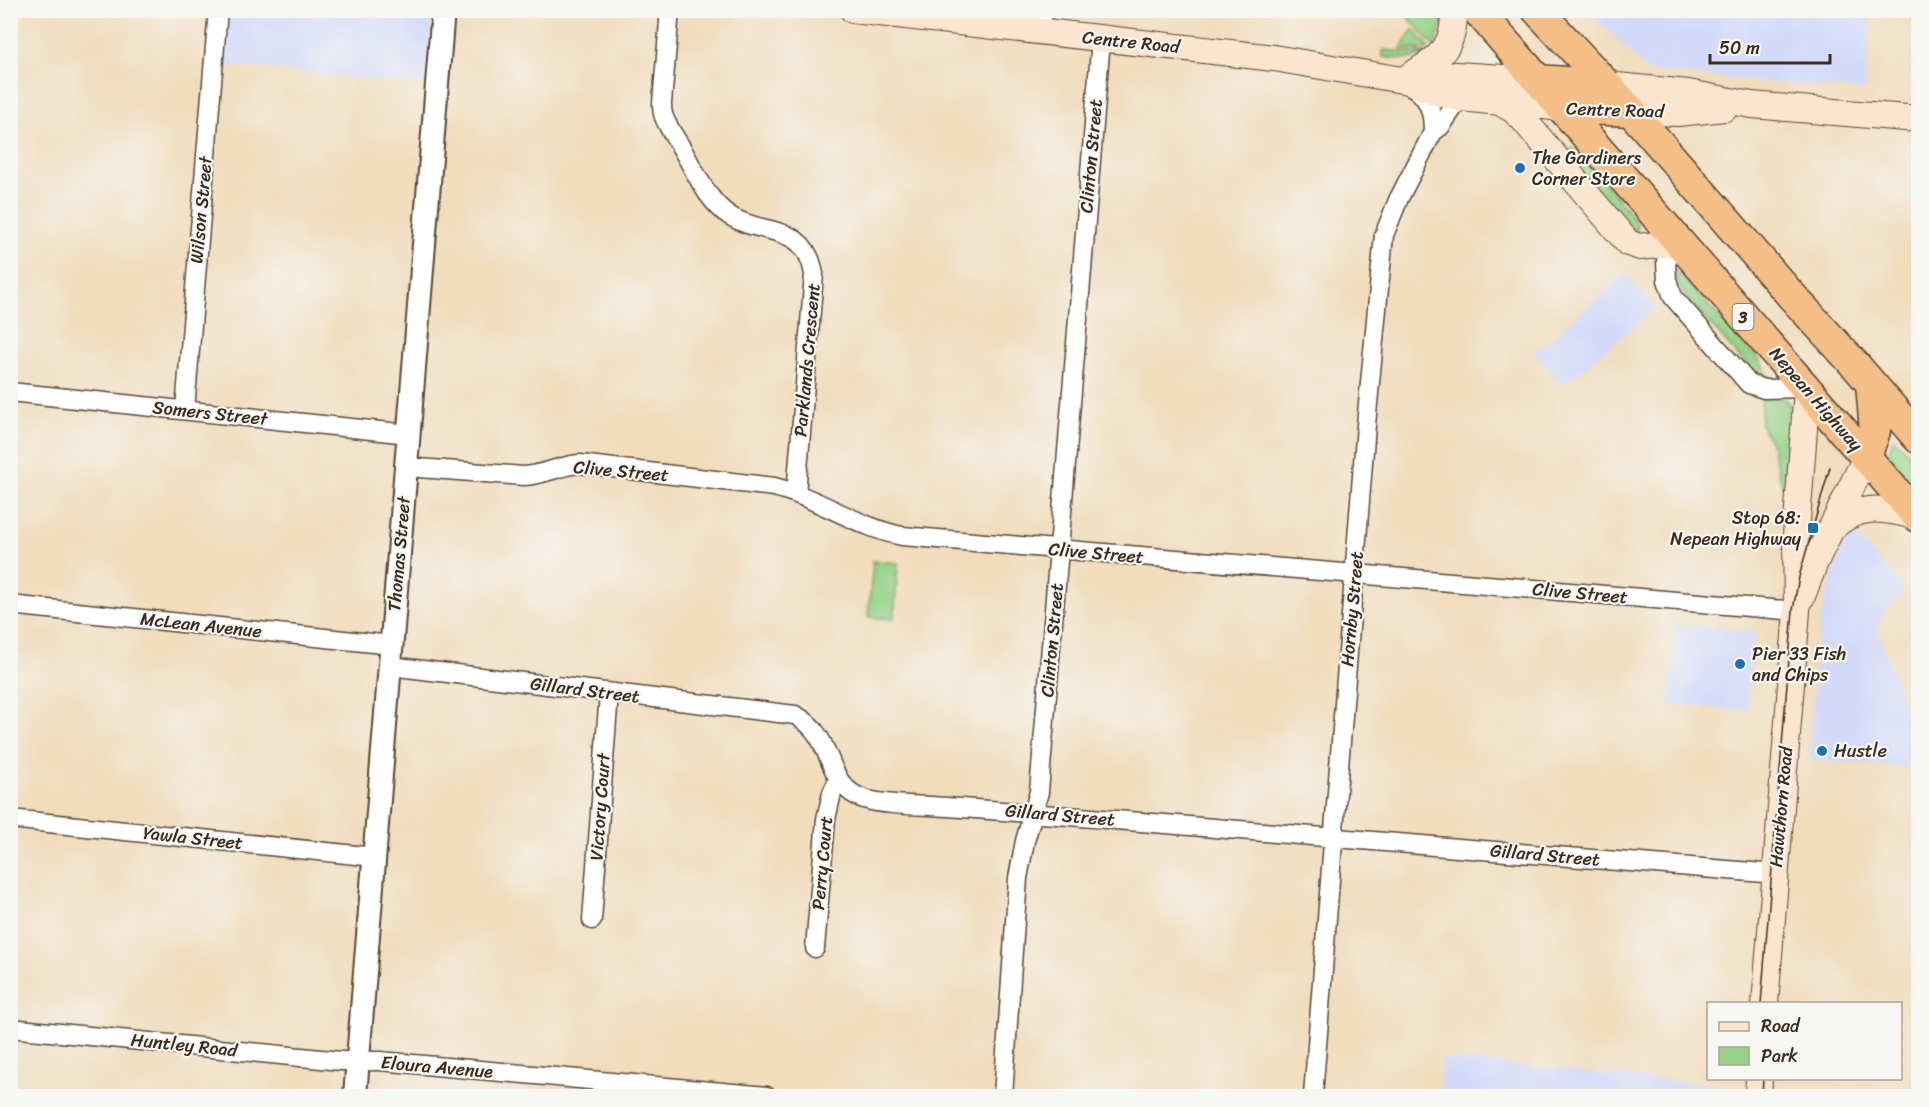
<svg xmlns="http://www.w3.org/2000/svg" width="1929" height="1107" viewBox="0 0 1929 1107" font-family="Sriracha,sans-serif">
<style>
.built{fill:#d2d9f9}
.green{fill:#96d287;stroke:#687e52;stroke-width:1.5}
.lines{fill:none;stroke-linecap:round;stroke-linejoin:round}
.minor-casing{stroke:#564536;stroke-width:21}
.tertiary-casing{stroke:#564536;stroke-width:26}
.secondary-casing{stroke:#564536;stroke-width:28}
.trunk-casing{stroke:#564536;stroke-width:33}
.minor{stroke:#fff;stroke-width:18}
.tertiary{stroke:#fff;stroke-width:22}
.secondary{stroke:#fbe5cf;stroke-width:26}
.trunk{stroke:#f6be87;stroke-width:30}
.tram{stroke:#3b2a1e;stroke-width:1.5}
.poi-dot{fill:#1f6fb2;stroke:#f6f6f2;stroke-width:2}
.labels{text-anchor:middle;stroke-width:4.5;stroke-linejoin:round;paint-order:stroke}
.shield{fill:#f6f6f2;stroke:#73675e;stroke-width:1.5}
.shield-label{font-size:16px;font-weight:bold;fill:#3b2a1e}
.street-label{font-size:18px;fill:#3b2a1e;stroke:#f6f6f2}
.poi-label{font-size:18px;fill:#3b2a1e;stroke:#f6f6f2;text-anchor:start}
</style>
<rect width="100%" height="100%" fill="#f6f6f2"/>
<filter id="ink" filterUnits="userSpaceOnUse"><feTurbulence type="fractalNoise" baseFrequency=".0167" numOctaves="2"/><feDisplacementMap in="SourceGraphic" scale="12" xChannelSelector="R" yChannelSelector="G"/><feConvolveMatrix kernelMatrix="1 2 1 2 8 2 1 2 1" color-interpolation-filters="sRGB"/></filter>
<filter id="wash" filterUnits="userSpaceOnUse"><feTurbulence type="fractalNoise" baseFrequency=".008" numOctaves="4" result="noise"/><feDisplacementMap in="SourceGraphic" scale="24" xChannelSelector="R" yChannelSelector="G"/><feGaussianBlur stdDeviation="1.35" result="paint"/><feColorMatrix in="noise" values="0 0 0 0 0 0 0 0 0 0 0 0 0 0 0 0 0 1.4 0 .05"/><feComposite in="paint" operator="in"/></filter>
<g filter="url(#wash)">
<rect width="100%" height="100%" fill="#f1dcbc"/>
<path class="built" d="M224,11H433L426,85L219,64Z
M1588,11H1870L1866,91L1648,71Z
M1624,272L1656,308L1563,386L1534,353L1604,293Z
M1855,535L1906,590L1885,611L1879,625V633L1918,747V768L1809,760L1819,626L1831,581L1843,547Z
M1675,625L1756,631L1755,644H1753L1748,711L1669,704Z
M1442,1058L1733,1087L1732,1096H1439Z"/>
<path class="green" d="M1403,11H1445L1435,48Z
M1413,29L1428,46V49L1425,50L1401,49Z
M1383,50L1427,54C1408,61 1402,59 1383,57Z
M1573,148L1626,208L1637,223V232L1615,213L1563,152Z
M1671,266L1759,359L1770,380L1754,374L1685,295L1676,280Z
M1779,397L1787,401L1795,414L1791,487L1783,488L1769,438L1761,426V403L1764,398Z
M1893,438L1918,462V492L1888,458Z
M873,561L898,563L894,619L868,617Z"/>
</g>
<g filter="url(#ink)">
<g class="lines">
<g class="minor-casing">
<path id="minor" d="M670,10L662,103C662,108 662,112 664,117C668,128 676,138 682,149C695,171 707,201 730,216C763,237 805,221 814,274L796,494
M1041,32L1043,10
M1411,86C1429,96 1433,113 1433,132
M1680,243L1666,261L1667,280L1673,297L1749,384L1764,389L1805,388
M10,392L409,434
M185,410L218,10
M406,467L524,476C544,475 561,465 580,464L774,487C819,498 857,527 902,536L1797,611
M10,605L392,645
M390,666L795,715C837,736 822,785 864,799C886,806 923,805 947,807C1003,811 1060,815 1116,820C1336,838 1556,856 1776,874
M10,819L375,857
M592,920L609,693
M815,948L826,819L832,793L838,780
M10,1028L341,1061H380L767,1096
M1003,1096L1018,878L1025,841L1039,792L1101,39
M1313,1096L1366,425L1384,235L1399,198L1433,132L1441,126L1460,98"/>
</g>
<g class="tertiary-casing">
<path id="tertiary" d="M355,1096L443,10"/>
</g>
<g class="secondary-casing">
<path id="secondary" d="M853,10L1274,58L1408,81L1439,93L1460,98L1563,108
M1408,77C1438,58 1455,50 1454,10
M1408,81L1456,75L1538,80
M1607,85L1688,93L1752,105L1918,119
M1501,103L1512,109L1523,119L1628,243L1640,247L1678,242
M1631,111L1678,113L1725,108
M1829,531C1857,502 1884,508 1918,517
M1802,596L1815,562L1866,457
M1765,1004L1797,611L1796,535L1807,390
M1758,1096L1759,1078"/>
</g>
<g class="trunk-casing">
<path id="trunk" d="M1477,10L1918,517
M1537,10L1631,111L1790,294L1857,367L1918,438
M1538,80L1607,85
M1563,108L1631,111
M1866,457L1875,431L1871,384"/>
</g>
<use href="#minor" class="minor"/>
<use href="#tertiary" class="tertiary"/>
<use href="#secondary" class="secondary"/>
<use href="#trunk" class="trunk"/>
<path class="tram" d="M1761,1004L1793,610L1799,577L1830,467
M1762,1096L1763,1078"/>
</g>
</g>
<g class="poi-dot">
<circle cx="1520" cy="168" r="6"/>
<rect x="1807" y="522" width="12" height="12" rx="3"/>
<circle cx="1740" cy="664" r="6"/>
<circle cx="1822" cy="751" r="6"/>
</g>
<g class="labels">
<rect class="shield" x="1732.5" y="304" width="21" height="26" rx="4.5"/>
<g class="shield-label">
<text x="1743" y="323">3</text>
</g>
<g class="street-label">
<text transform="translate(1131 42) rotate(6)" y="6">Centre Road</text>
<text transform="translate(1615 110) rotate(2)" y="6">Centre Road</text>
<text transform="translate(1091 156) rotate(-85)" y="6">Clinton Street</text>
<text transform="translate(201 210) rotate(-85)" y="6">Wilson Street</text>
<text transform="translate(807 360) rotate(-85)" y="6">Parklands Crescent</text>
<text transform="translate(1816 399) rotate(49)" y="6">Nepean Highway</text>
<text transform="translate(210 413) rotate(6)" y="6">Somers Street</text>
<text transform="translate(621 471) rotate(5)" y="6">Clive Street</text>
<text transform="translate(1096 553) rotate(5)" y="6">Clive Street</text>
<text transform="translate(399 554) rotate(-85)" y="6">Thomas Street</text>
<text transform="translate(1580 593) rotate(5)" y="6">Clive Street</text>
<text transform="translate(1352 609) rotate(-85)" y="6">Hornby Street</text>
<text transform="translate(201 625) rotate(6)" y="6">McLean Avenue</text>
<text transform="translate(1052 640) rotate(-85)" y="6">Clinton Street</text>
<text transform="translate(585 690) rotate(7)" y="6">Gillard Street</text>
<text transform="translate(600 807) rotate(-86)" y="6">Victory Court</text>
<text transform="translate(1781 807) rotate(-85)" y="6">Hawthorn Road</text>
<text transform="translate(1060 815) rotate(5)" y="6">Gillard Street</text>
<text transform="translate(193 838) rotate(6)" y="6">Yawla Street</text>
<text transform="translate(1545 855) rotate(5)" y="6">Gillard Street</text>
<text transform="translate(822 863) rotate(-85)" y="6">Perry Court</text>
<text transform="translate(184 1045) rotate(6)" y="6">Huntley Road</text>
<text transform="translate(437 1067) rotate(5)" y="6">Eloura Avenue</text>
</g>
<g class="poi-label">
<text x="1532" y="164">The Gardiners<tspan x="1532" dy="21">Corner Store</tspan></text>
<text x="1801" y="524" text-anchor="end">Stop 68:<tspan x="1801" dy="21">Nepean Highway</tspan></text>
<text x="1752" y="660">Pier 33 Fish<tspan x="1752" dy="21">and Chips</tspan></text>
<text x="1834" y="757">Hustle</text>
</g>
</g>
<rect width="1929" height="1107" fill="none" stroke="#f6f6f2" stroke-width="36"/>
<rect x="1707" y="1002" width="195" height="78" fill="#f6f6f2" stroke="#aba49d" stroke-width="1.5"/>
<rect x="1719" y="1022" width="30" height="9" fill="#fbe5cf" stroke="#aba49d" stroke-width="1.5"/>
<text x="1761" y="1032" font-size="18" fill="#3b2a1e">Road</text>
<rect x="1719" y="1047" width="30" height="18" fill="#96d287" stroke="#aba49d" stroke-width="1.5"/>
<text x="1761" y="1062" font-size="18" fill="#3b2a1e">Park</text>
<path d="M1710 54v9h120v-9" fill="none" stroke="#3b2a1e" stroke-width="3"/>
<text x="1719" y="54" font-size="18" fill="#3b2a1e" stroke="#f6f6f2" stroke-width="4.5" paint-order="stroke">50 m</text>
</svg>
